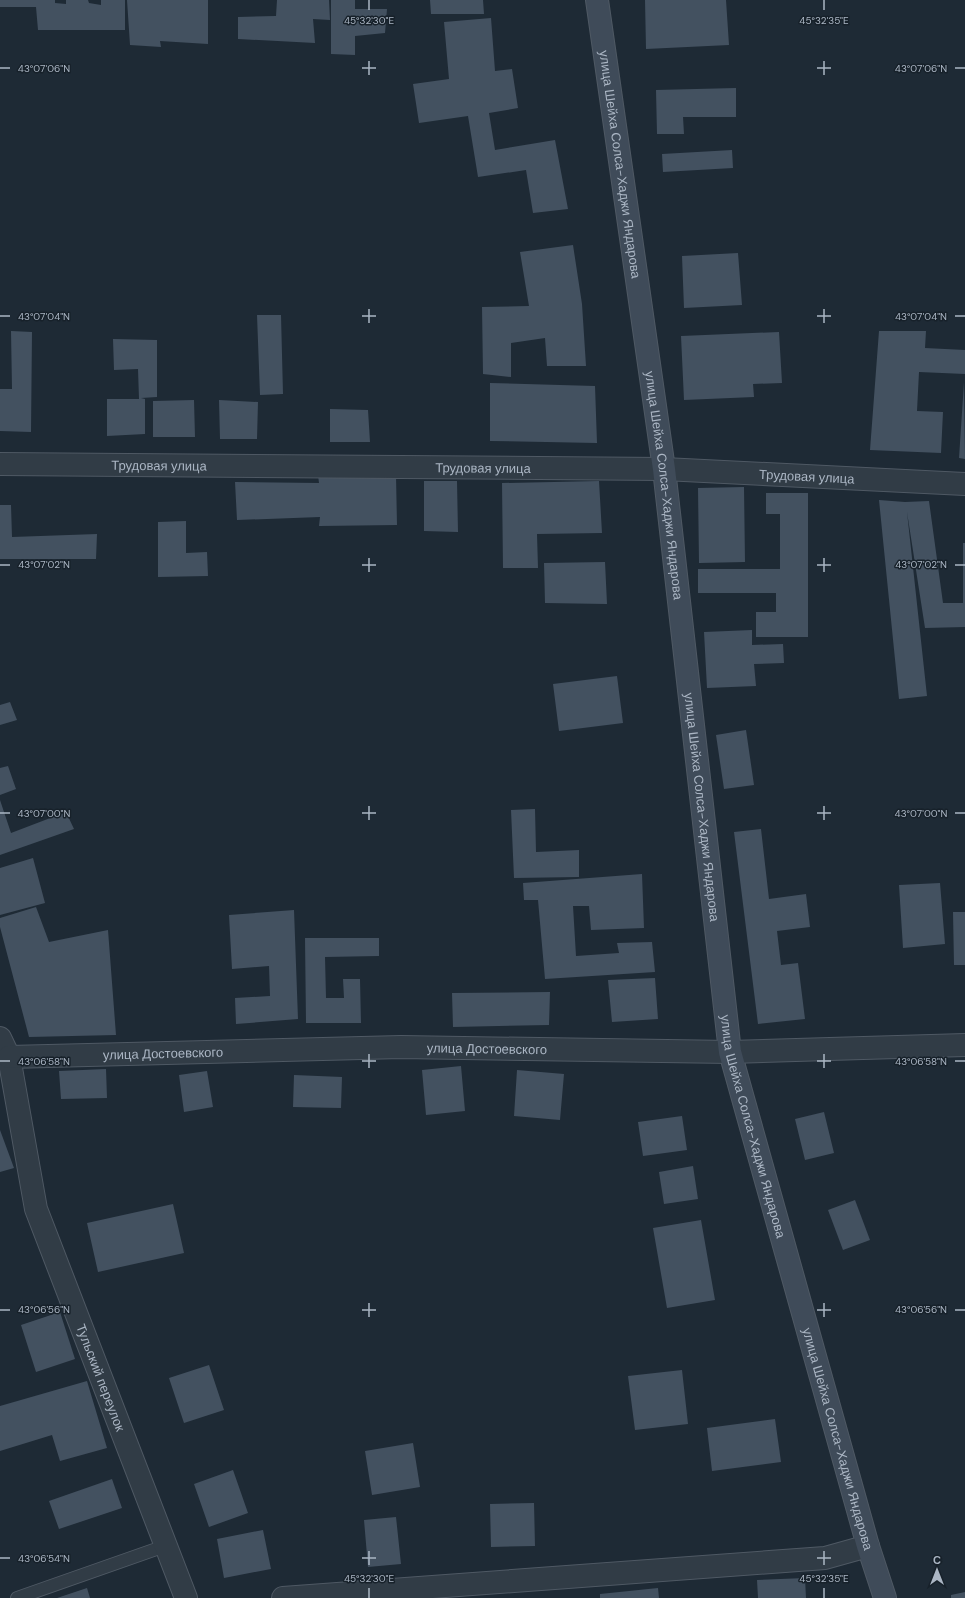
<svg xmlns="http://www.w3.org/2000/svg" width="965" height="1598" viewBox="0 0 965 1598" font-family="'DM Sans',sans-serif">
<style>
.building{fill:#435160}
.lines{fill:none;stroke-linecap:round;stroke-linejoin:round}
.service-casing{stroke:#4f5964;stroke-width:14}
.minor-casing{stroke:#4f5964;stroke-width:24}
.secondary-casing{stroke:#4f5964;stroke-width:24}
.service{stroke:#313c46;stroke-width:12}
.minor{stroke:#313c46;stroke-width:22}
.secondary{stroke:#3f4b59;stroke-width:22}
.ticks{fill:none;stroke:#abb6c4;stroke-width:1.5}
.labels{text-anchor:middle;stroke-width:3;stroke-linejoin:round;paint-order:stroke}
.street-label{font-size:13px;fill:#abb6c4;stroke:#17212a}
.ticks-label{font-size:10px;text-anchor:middle;fill:#abb6c4;stroke:#17212a;stroke-width:3;stroke-linejoin:round;paint-order:stroke}
</style>
<rect width="100%" height="100%" fill="#1e2a35"/>
<path class="building" d="M0,0H55V3L66,4V0H88L89,3L101,5V0H125V30H38L36,7H0Z
M127,0H208V44L160,41L161,47L130,45Z
M277,0H329L330,20L313,19L315,43L238,39V17L276,16Z
M331,0H355V9H387L385,33L355,36V55L331,54Z
M430,0H483L484,14H431Z
M645,0H726L729,45L646,49Z
M491,18L495,71L512,69L518,108L489,113L495,150L555,140L568,209L533,213L526,170L478,177L468,116L419,123L413,84L449,79L444,22Z
M736,88V117H683L684,134H657L656,90Z
M732,150L733,168L663,172L662,154Z
M573,245L582,304L586,366H547L545,338L511,343V377L483,374L482,307L529,306L520,252Z
M738,253L742,305L684,308L682,256Z
M257,315H281L283,394L260,395Z
M11,331L32,332L31,432L0,431V389H12Z
M879,331H926L925,348L965,350V374L919,372L917,411L943,412L941,453L870,450Z
M779,332L782,383L753,384L754,397L684,400L681,336Z
M113,339L157,340V397L141,398L145,399V434L107,436V399H139L138,369L114,370Z
M964,382L965,459L959,458Z
M490,383L595,386L597,443L490,441Z
M194,400L195,437H153V401Z
M219,400L258,402L257,439H220Z
M330,409L368,410L370,442H330Z
M318,475H396L397,525L319,526L320,517L237,520L235,482L319,483Z
M424,481H457L458,532L424,531Z
M599,481L602,533L537,534L538,568H503L502,483Z
M744,487L745,562L699,563L698,488Z
M766,493H808V637H756V612H776V593H698V569H780V514H766Z
M879,500L905,502L929,501L943,603H963V543H965V627L925,628L907,512L927,696L899,699Z
M0,505H11L12,537L97,534L96,559H0Z
M186,521V553L207,552L208,576L158,577V522Z
M605,562L607,604L545,603L544,563Z
M752,630V645L783,644L784,663L754,664L756,686L707,688L704,632Z
M617,676L623,723L559,731L553,684Z
M10,702L17,720L0,725V705Z
M746,730L754,785L724,789L716,735Z
M8,766L16,789L0,795V768Z
M0,800L11,833L66,812L74,829L0,855Z
M535,809L536,852L579,850V877L514,878L511,810Z
M761,829L769,899L806,894L810,927L777,931L781,965L798,963L805,1019L758,1024L734,832Z
M33,858L45,903L0,915V868Z
M642,874L644,928L591,930L589,906H573L576,956L619,953L617,943L652,942L655,972L545,979L538,900H524L523,883Z
M940,883L945,944L903,948L899,885Z
M36,907L49,942L108,930L116,1035L29,1037L0,927V918Z
M294,910L298,1019L236,1024L235,998L270,996L269,966L232,969L229,915Z
M953,912H965V965H954Z
M305,938H379V956L325,957L326,998H344L343,979H360L361,1023H306Z
M655,978L658,1019L612,1022L608,980Z
M550,992L549,1025L453,1027L452,993Z
M461,1066L465,1111L426,1115L422,1070Z
M106,1069L107,1098L61,1099L59,1071Z
M517,1070L564,1074L560,1120L514,1116Z
M207,1071L213,1107L184,1112L179,1075Z
M294,1075L342,1077L341,1108L293,1107Z
M824,1112L834,1153L805,1160L795,1119Z
M682,1116L687,1150L643,1156L638,1122Z
M0,1130L14,1168L0,1172Z
M693,1166L698,1199L664,1204L659,1172Z
M855,1200L870,1240L843,1250L828,1210Z
M173,1204L184,1253L98,1272L87,1223Z
M701,1220L715,1300L667,1308L653,1228Z
M60,1312L75,1359L36,1372L21,1325Z
M209,1365L224,1410L184,1423L169,1378Z
M682,1370L688,1424L635,1430L628,1376Z
M87,1381L107,1448L60,1461L52,1435L0,1451V1406Z
M775,1419L781,1462L712,1471L707,1428Z
M413,1443L420,1487L372,1495L365,1451Z
M233,1470L248,1513L209,1527L194,1484Z
M112,1479L122,1508L59,1529L49,1501Z
M534,1503L535,1546L491,1547L490,1504Z
M396,1517L401,1564L368,1567L364,1520Z
M263,1530L271,1569L224,1578L217,1539Z
M805,1578L806,1598H758L757,1580Z
M87,1588L90,1598H57Z
M658,1588L659,1598H600V1594Z
M965,1592V1598H951V1595Z"/>
<g class="lines">
<g class="service-casing">
<path id="service" d="M17,1598L165,1546"/>
</g>
<g class="minor-casing">
<g id="minor">
<path id="s1" d="M0,464L664,469L965,484"/>
<path id="s2" d="M0,1038L9,1057L36,1209L186,1598"/>
<path id="s3" d="M9,1057L401,1047L730,1052L965,1045"/>
<path d="M283,1598L825,1558L868,1546"/>
</g>
</g>
<g class="secondary-casing">
<g id="secondary">
<path id="s4" d="M597,0L664,469L730,1052L868,1546L885,1598"/>
</g>
</g>
<use href="#service" class="service"/>
<use href="#minor" class="minor"/>
<use href="#secondary" class="secondary"/>
</g>
<path class="ticks" d="M369,0V10M824,0V10M369,61V75M824,61V75M0,68H10M362,68H376M817,68H831M955,68H965M369,309V323M824,309V323M0,316H10M362,316H376M817,316H831M955,316H965M369,558V572M824,558V572M0,565H10M362,565H376M817,565H831M955,565H965M369,806V820M824,806V820M0,813H10M362,813H376M817,813H831M955,813H965M369,1054V1068M824,1054V1068M0,1061H10M362,1061H376M817,1061H831M955,1061H965M369,1303V1317M824,1303V1317M0,1310H10M362,1310H376M817,1310H831M955,1310H965M369,1551V1565M824,1551V1565M0,1558H10M362,1558H376M817,1558H831M369,1588V1598M824,1588V1598"/>
<g class="labels">
<g class="street-label">
<text dy="5" stroke="none"><textPath href="#s4" startOffset="166">улица Шейха Солса-Хаджи Яндарова</textPath></text>
<text dy="5" stroke="none"><textPath href="#s1" startOffset="159">Трудовая улица</textPath></text>
<text dy="5" stroke="none"><textPath href="#s1" startOffset="483">Трудовая улица</textPath></text>
<text dy="5" stroke="none"><textPath href="#s1" startOffset="807">Трудовая улица</textPath></text>
<text dy="5" stroke="none"><textPath href="#s4" startOffset="490">улица Шейха Солса-Хаджи Яндарова</textPath></text>
<text dy="5" stroke="none"><textPath href="#s4" startOffset="814">улица Шейха Солса-Хаджи Яндарова</textPath></text>
<text dy="5" stroke="none"><textPath href="#s3" startOffset="478">улица Достоевского</textPath></text>
<text dy="5" stroke="none"><textPath href="#s3" startOffset="154">улица Достоевского</textPath></text>
<text dy="5" stroke="none"><textPath href="#s4" startOffset="1138">улица Шейха Солса-Хаджи Яндарова</textPath></text>
<text dy="5" stroke="none"><textPath href="#s2" startOffset="356">Тульский переулок</textPath></text>
<text dy="5" stroke="none"><textPath href="#s4" startOffset="1462">улица Шейха Солса-Хаджи Яндарова</textPath></text>
</g>
</g>
<g class="ticks-label">
<text x="369" y="24">45°32'30"E</text>
<text x="824" y="24">45°32'35"E</text>
<text x="44" y="72">43°07'06"N</text>
<text x="921" y="72">43°07'06"N</text>
<text x="44" y="320">43°07'04"N</text>
<text x="921" y="320">43°07'04"N</text>
<text x="44" y="568">43°07'02"N</text>
<text x="921" y="568">43°07'02"N</text>
<text x="44" y="817">43°07'00"N</text>
<text x="921" y="817">43°07'00"N</text>
<text x="44" y="1065">43°06'58"N</text>
<text x="921" y="1065">43°06'58"N</text>
<text x="44" y="1313">43°06'56"N</text>
<text x="921" y="1313">43°06'56"N</text>
<text x="44" y="1562">43°06'54"N</text>
<text x="369" y="1582">45°32'30"E</text>
<text x="824" y="1582">45°32'35"E</text>
</g>
<g transform="translate(937 1570)" stroke="#17212a" stroke-width="3" paint-order="stroke">
<path d="M0-3L7 15L0 10L-7 15Z" fill="#abb6c4"/>
<text y="-6" font-size="11" font-weight="bold" text-anchor="middle" fill="#abb6c4">С</text>
</g>
</svg>
